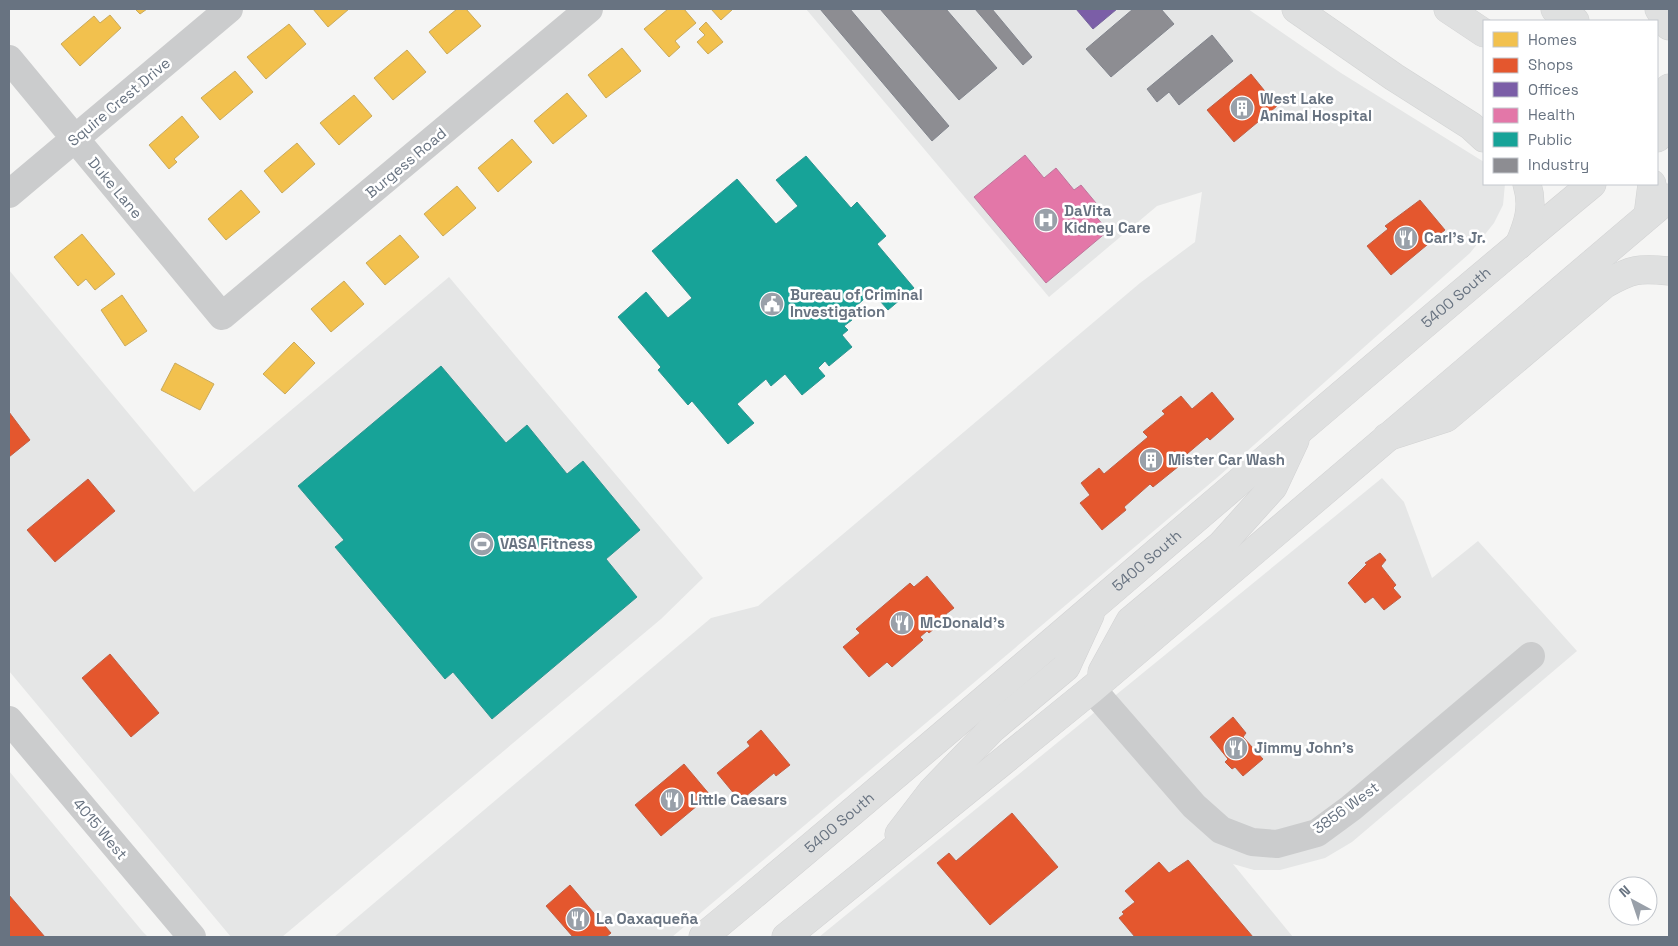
<svg xmlns="http://www.w3.org/2000/svg" width="1678" height="946" viewBox="0 0 1678 946" font-family="'Space Grotesk',sans-serif">
<style>
.built{fill:#e5e6e6}
.homes{fill:#f2c14e;stroke:#c9aa5d}
.shops{fill:#e4572e;stroke:#bf5f47}
.offices{fill:#7b5ea7;stroke:#75649c}
.health{fill:#e377a8;stroke:#be769c}
.public{fill:#17a398;stroke:#2f9591}
.industry{fill:#8d8d92;stroke:#82858d}
.lines{fill:none;stroke-linecap:round;stroke-linejoin:round}
.major-casing{stroke:#d2d2d3;stroke-width:29}
.highway-casing{stroke:#d2d3d3;stroke-width:29}
.minor{stroke:#cbcccd;stroke-width:28}
.major{stroke:#dfe0e0;stroke-width:28}
.highway{stroke:#dfe0e0;stroke-width:28}
.labels{text-anchor:middle;stroke-width:5;stroke-linejoin:round;paint-order:stroke}
.poi-label{font-size:15px;font-weight:bold;fill:#687381;stroke:#fff;text-anchor:start}
.street-label{font-size:15px;fill:#687381;stroke:#fff}
</style>
<rect width="100%" height="100%" fill="#f5f5f4"/>
<path class="built" d="M806,9H1248L1341,73L1484,162V184H1505L1503,205L1494,223L1470,253L1219,476L672,937H334L711,618L758,606L1140,283L1195,242L1202,192L1157,206L1049,297Z
M9,270L194,492L449,277L703,578L661,619L282,937H231L9,671Z
M1382,478L1404,502L1432,578L1478,541L1577,651L1352,842L1325,858L1280,870H1254L1233,864L1293,937H819Z
M9,771L143,932L148,937H9Z"/>
<path class="homes" d="M135,9H147L140,14Z
M313,9H349L328,27Z
M457,9H466L481,26L447,54L429,32Z
M668,9H684L696,23L675,41L680,47L669,57L644,29Z
M711,9H733L721,20Z
M110,15L121,28L80,66L61,44L94,16L100,23Z
M706,22L723,42L708,54L697,42L705,35L699,29Z
M289,24L306,44L266,79L247,57Z
M622,48L641,71L606,98L588,75Z
M407,50L426,72L393,100L374,78Z
M235,71L253,92L220,120L201,98Z
M567,93L587,116L553,144L534,121Z
M354,95L372,116L339,145L320,123Z
M182,116L199,137L174,159L177,162L169,169L149,145Z
M512,139L532,162L498,192L478,168Z
M297,143L315,164L282,193L264,171Z
M457,186L476,208L443,236L424,214Z
M241,190L260,212L226,240L208,219Z
M82,234L115,274L95,290L86,279L78,286L54,257Z
M400,235L419,257L385,285L366,263Z
M344,281L364,304L331,332L311,309Z
M122,295L147,331L125,346L101,310Z
M294,342L315,363L285,394L263,374Z
M175,363L214,384L200,410L161,390Z"/>
<path class="shops" d="M1251,74L1277,106L1234,142L1207,110Z
M1420,200L1445,230L1391,275L1367,246L1388,229L1385,226Z
M1212,392L1234,419L1210,440L1207,437L1181,459L1184,462L1153,487L1150,484L1124,507L1126,510L1102,530L1080,503L1090,495L1081,483L1099,468L1104,474L1148,437L1143,432L1165,414L1162,411L1181,396L1192,409Z
M9,412L30,440L9,457Z
M88,479L115,511L55,562L27,530Z
M1380,553L1386,560L1381,566L1396,585L1393,588L1401,597L1384,610L1373,597L1365,603L1348,583L1367,564L1365,563Z
M927,576L954,608L946,614L948,617L929,633L927,631L920,637L923,640L892,667L887,662L869,677L843,647L860,633L856,629L910,583L914,587Z
M110,654L159,713L131,737L82,678Z
M1233,717L1246,733L1243,737L1263,759L1243,776L1235,767L1232,769L1225,762L1228,759L1210,737Z
M761,730L790,765L776,776L774,773L740,801L717,773L750,746L747,742Z
M684,764L710,795L661,836L635,805Z
M1012,813L1058,867L990,925L937,863L949,853L956,861Z
M1188,860L1253,937H1135L1119,918L1124,914L1122,912L1135,902L1125,891L1159,862L1169,873Z
M570,885L611,933L606,937H573L546,906Z
M9,895L45,937H9Z"/>
<path class="offices" d="M1076,9H1117L1093,29Z"/>
<path class="health" d="M1025,155L1044,178L1056,168L1074,190L1081,185L1096,203L1089,208L1108,231L1046,283L974,197Z"/>
<path class="public" d="M806,156L851,208L857,202L886,236L877,244L914,288L888,310L872,292L847,314L852,320L844,326L848,330L842,335L852,347L829,366L825,361L818,368L825,376L802,395L785,374L771,386L766,379L737,404L754,423L728,444L692,401L688,405L658,370L661,367L618,317L646,292L668,318L692,298L652,251L737,179L776,224L798,206L776,180Z
M441,366L506,443L527,425L567,474L583,461L640,530L606,559L637,597L492,719L453,672L445,679L335,547L344,540L298,486Z"/>
<path class="industry" d="M820,9H850L949,126L932,141Z
M880,9H946L997,68L959,100Z
M975,9H992L1032,57L1023,65Z
M1133,9H1161L1174,24L1111,77L1086,49Z
M1212,35L1233,61L1179,105L1169,92L1157,102L1147,89Z"/>
<g class="lines">
<g class="major-casing">
<g id="major">
<path d="M1102,672L1130,621L1221,545L1273,487L1295,440"/>
<path d="M899,834L932,791L993,728L1066,667L1090,615"/>
<path id="s1" d="M703,937C1002,689 1293,431 1592,184"/>
<path d="M786,937L1092,689L1669,198"/>
</g>
</g>
<g class="highway-casing">
<path id="highway" d="M1296,9L1394,77L1471,126L1484,138
M1448,9L1484,33
M1555,9L1575,21
M1659,9L1669,26
M1657,138L1669,88
M1648,215L1652,184
M1519,245C1528,224 1534,207 1527,184
M1387,437L1446,418L1605,284C1632,269 1638,268 1669,271"/>
</g>
<path class="minor" d="M9,59L222,316L589,9
M9,194L229,9
M1092,689L1194,806L1221,830L1252,842L1277,844L1317,833L1351,808L1531,656
M9,720L192,937"/>
<use href="#major" class="major"/>
<use href="#highway" class="highway"/>
</g>
<defs>
<g id="building-disc" transform="scale(1.25)"><circle r="9.5" fill="#99a0a9" stroke="#fff"/><path d="M-4-6H4V6H1V3H-1V6H-4ZM-2.5-4.3h1.7v1.8h-1.7ZM.8-4.3h1.7v1.8H.8ZM-2.5-1h1.7V.8h-1.7ZM.8-1h1.7V.8H.8Z" fill="#fff"/></g>
<g id="hospital-disc" transform="scale(1.25)"><circle r="9.5" fill="#99a0a9" stroke="#fff"/><path d="M-5-5h3v3.5h4V-5h3V5h-3V1.5h-4V5h-3Z" fill="#fff"/></g>
<g id="restaurant-disc" transform="scale(1.25)"><circle r="9.5" fill="#99a0a9" stroke="#fff"/><path d="M-5-6h1v4h1v-4h1v4h1v-4h1v5L-1.5 .5V6h-2V.5L-5-1ZM5-6V6H3V1.5H1.5Q1.5-4 5-6Z" fill="#fff"/></g>
<g id="civic-disc" transform="scale(1.25)"><circle r="9.5" fill="#99a0a9" stroke="#fff"/><path d="M-.6-6.5H3V-4.5H.6V-3L4-1V1h2V6H-6V1h2V-1L-.6-3ZM-1.2 2.5V6h2.4V2.5Z" fill="#fff"/></g>
<g id="stadium-disc" transform="scale(1.25)"><circle r="9.5" fill="#99a0a9" stroke="#fff"/><path d="M0-5a6.5 5 0 1 0 0 10a6.5 5 0 1 0 0-10ZM-3.5-1.8h7v3.6h-7Z" fill="#fff"/></g>
</defs>
<g fill-rule="evenodd">
<use href="#building-disc" x="1242" y="108"/>
<use href="#hospital-disc" x="1046" y="220"/>
<use href="#restaurant-disc" x="1406" y="238"/>
<use href="#civic-disc" x="772" y="304"/>
<use href="#building-disc" x="1151" y="460"/>
<use href="#stadium-disc" x="482" y="544"/>
<use href="#restaurant-disc" x="902" y="623"/>
<use href="#restaurant-disc" x="1236" y="748"/>
<use href="#restaurant-disc" x="672" y="800"/>
<use href="#restaurant-disc" x="578" y="919"/>
</g>
<g class="labels">
<g class="poi-label">
<text x="1260" y="104">West Lake<tspan x="1260" dy="17">Animal Hospital</tspan></text>
<text x="1064" y="216">DaVita<tspan x="1064" dy="17">Kidney Care</tspan></text>
<text x="1424" y="243">Carl's Jr.</text>
<text x="790" y="300">Bureau of Criminal<tspan x="790" dy="17">Investigation</tspan></text>
<text x="1168" y="465">Mister Car Wash</text>
<text x="500" y="549">VASA Fitness</text>
<text x="920" y="628">McDonald's</text>
<text x="1254" y="753">Jimmy John's</text>
<text x="690" y="805">Little Caesars</text>
<text x="596" y="924">La Oaxaqueña</text>
</g>
<g class="street-label">
<text transform="translate(119 102) rotate(-40)" y="5">Squire Crest Drive</text>
<text transform="translate(406 163) rotate(-40)" y="5">Burgess Road</text>
<text transform="translate(115 188) rotate(50)" y="5">Duke Lane</text>
<text dy="5" stroke="none"><textPath href="#s1" startOffset="988">5400 South</textPath></text>
<text dy="5" stroke="none"><textPath href="#s1" startOffset="582">5400 South</textPath></text>
<text transform="translate(1346 808) rotate(-36)" y="5">3856 West</text>
<text dy="5" stroke="none"><textPath href="#s1" startOffset="178">5400 South</textPath></text>
<text transform="translate(100 829) rotate(50)" y="5">4015 West</text>
</g>
</g>
<rect width="1678" height="946" fill="none" stroke="#687381" stroke-width="20"/>
<rect x="1483" y="20" width="175" height="165" fill="#ffffff" stroke="#c3c7cd"/>
<rect x="1493" y="32" width="25" height="15" fill="#f2c14e" stroke="#c3c7cd"/>
<text x="1528" y="45" font-size="15" fill="#687381">Homes</text>
<rect x="1493" y="58" width="25" height="15" fill="#e4572e" stroke="#c3c7cd"/>
<text x="1528" y="70" font-size="15" fill="#687381">Shops</text>
<rect x="1493" y="82" width="25" height="15" fill="#7b5ea7" stroke="#c3c7cd"/>
<text x="1528" y="95" font-size="15" fill="#687381">Offices</text>
<rect x="1493" y="108" width="25" height="15" fill="#e377a8" stroke="#c3c7cd"/>
<text x="1528" y="120" font-size="15" fill="#687381">Health</text>
<rect x="1493" y="132" width="25" height="15" fill="#17a398" stroke="#c3c7cd"/>
<text x="1528" y="145" font-size="15" fill="#687381">Public</text>
<rect x="1493" y="158" width="25" height="15" fill="#8d8d92" stroke="#c3c7cd"/>
<text x="1528" y="170" font-size="15" fill="#687381">Industry</text>
<g transform="translate(1633 901) rotate(320)"><circle r="24" fill="#ffffff" stroke="#c3c7cd"/>
<path d="M0-4L9 19L0 12L-9 19Z" fill="#99a0a9"/>
<text y="-8" font-size="14" font-weight="bold" text-anchor="middle" fill="#687381">N</text>
</g>
</svg>
